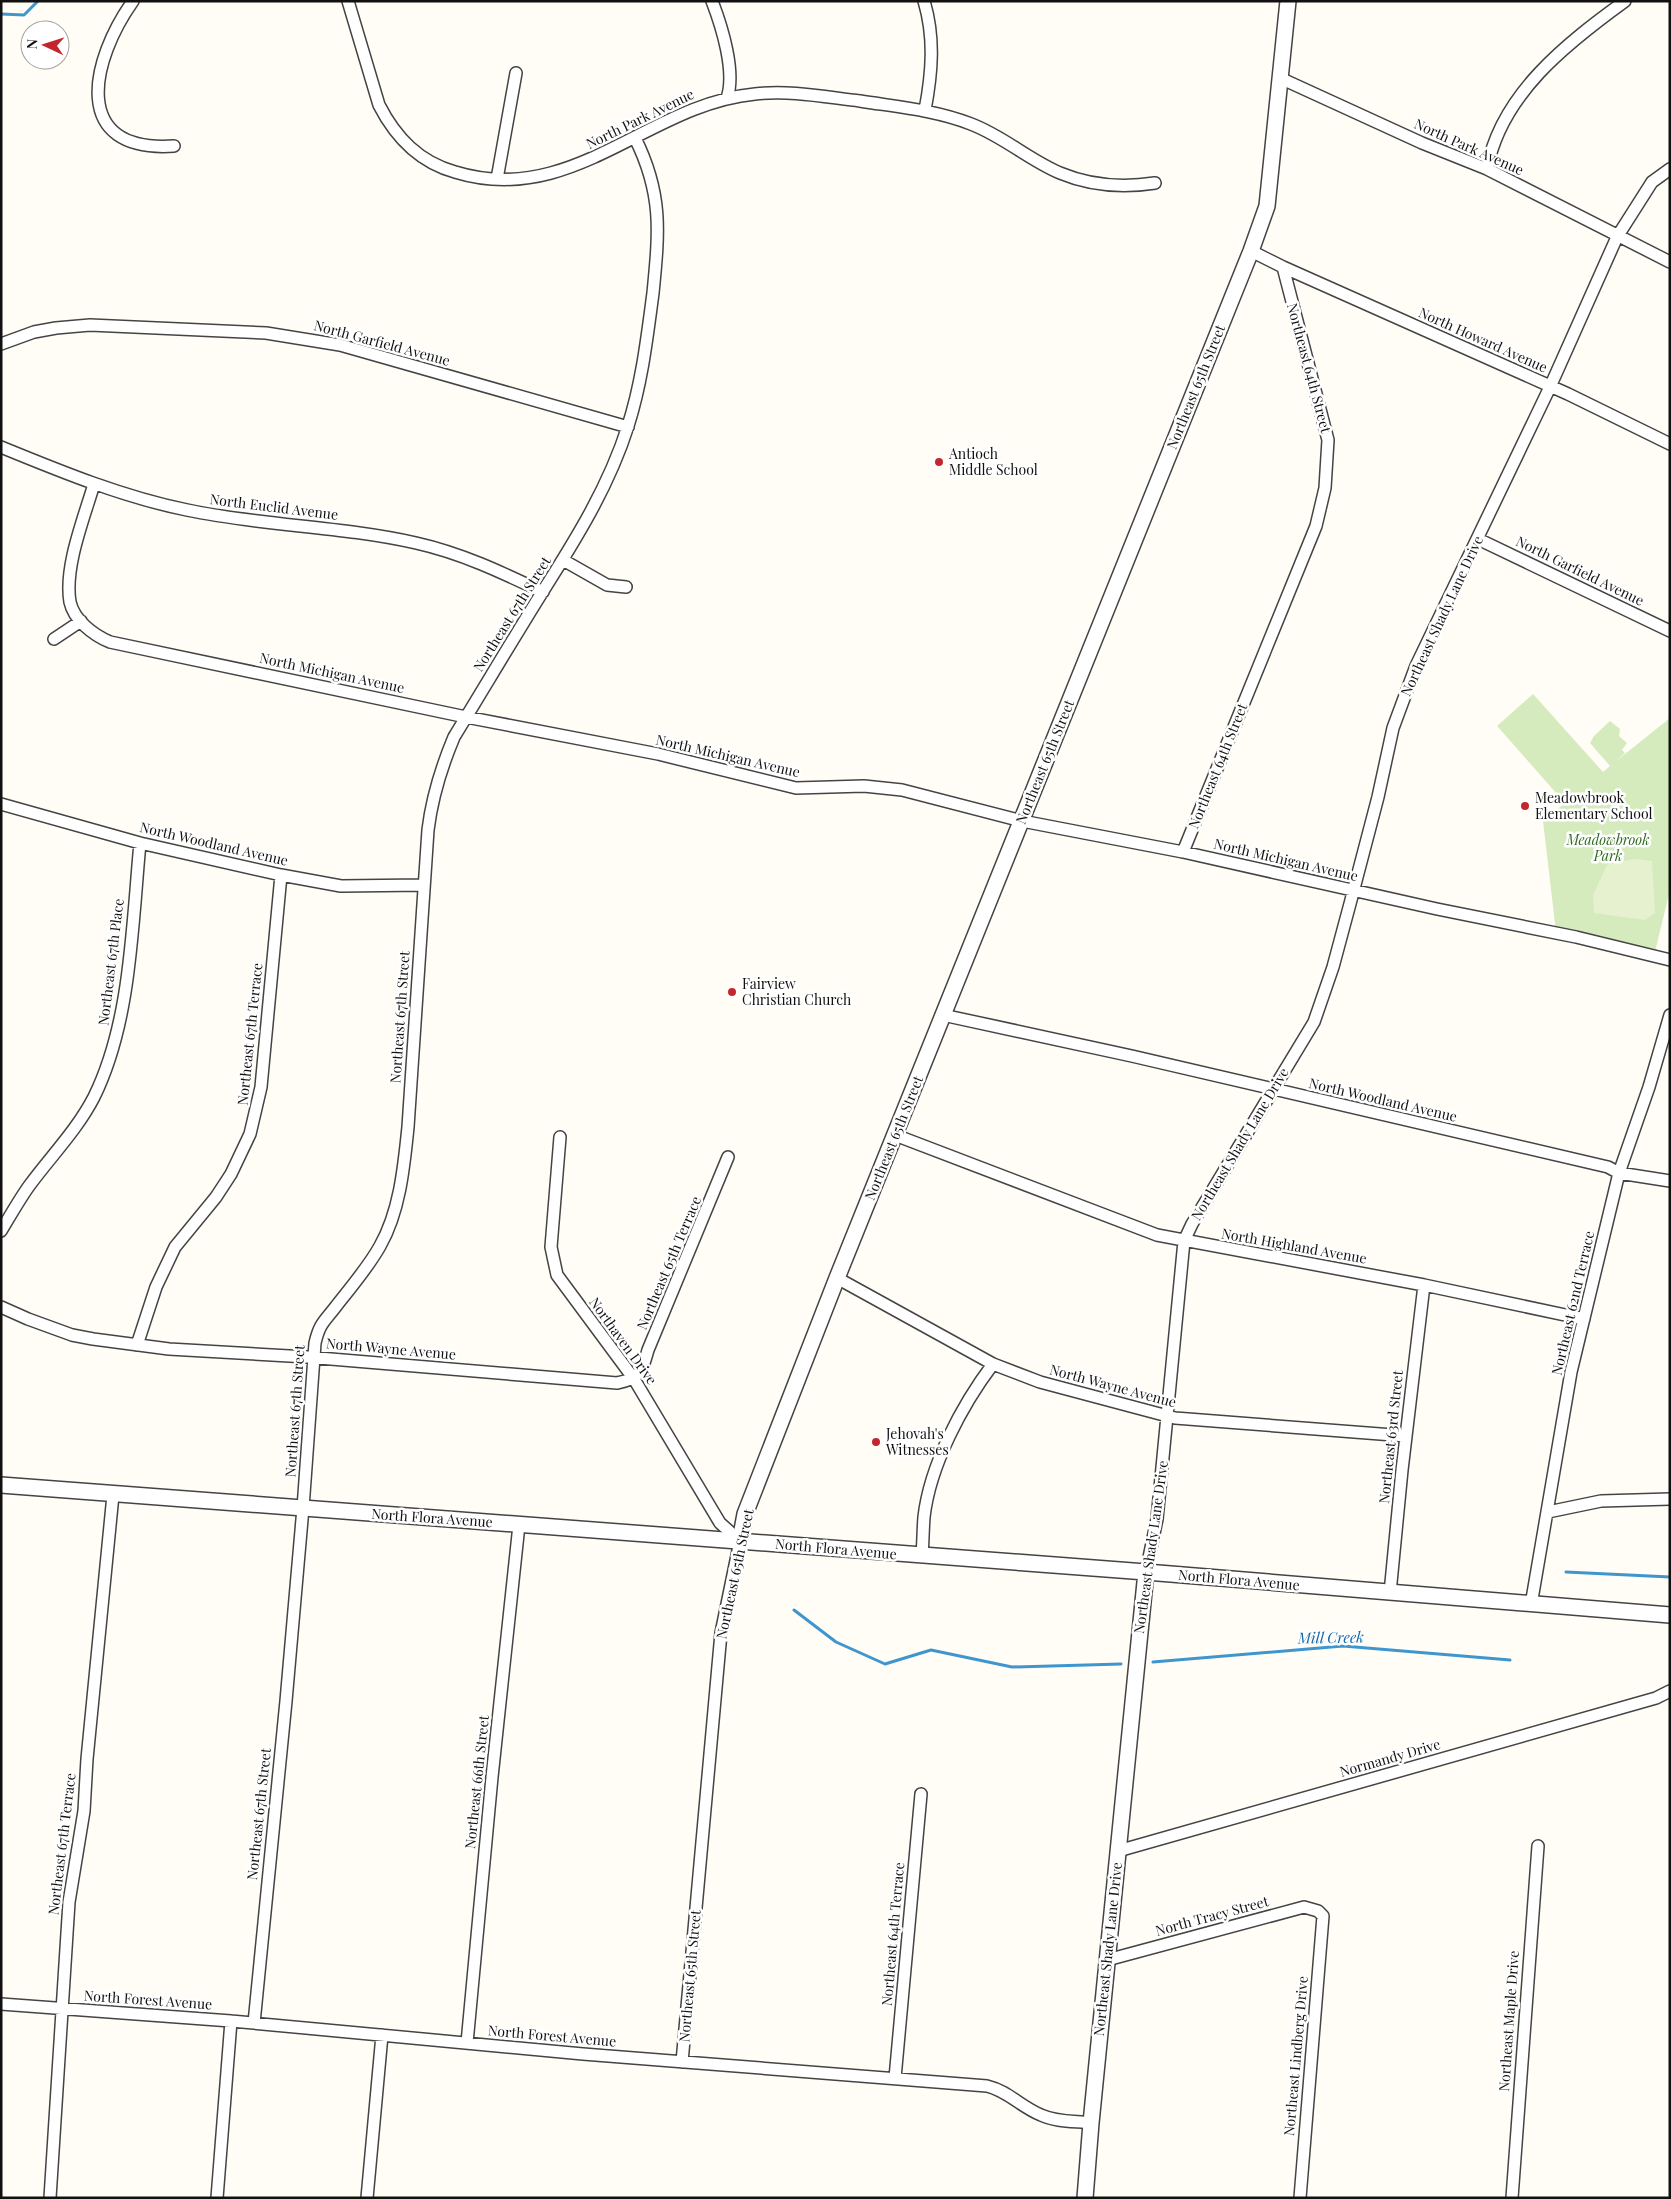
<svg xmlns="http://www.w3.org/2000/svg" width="1671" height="2199" viewBox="0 0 1671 2199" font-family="'Playfair Display',serif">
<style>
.green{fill:#d5ebbd}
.pitch{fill:#e6f2cf}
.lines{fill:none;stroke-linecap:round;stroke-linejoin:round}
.stream{stroke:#3f96cf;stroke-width:3}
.minor-casing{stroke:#444;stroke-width:14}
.tertiary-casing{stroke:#444;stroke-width:18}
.minor{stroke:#fff;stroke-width:11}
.tertiary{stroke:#fff;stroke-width:15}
.poi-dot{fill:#c4262e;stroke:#fff;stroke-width:2}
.labels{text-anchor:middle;stroke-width:5;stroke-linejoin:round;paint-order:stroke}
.street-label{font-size:14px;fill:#111;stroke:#fff}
.poi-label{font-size:14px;fill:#111;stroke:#fff;text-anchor:start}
.park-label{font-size:14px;font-style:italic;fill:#2f6b1f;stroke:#fff}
.water-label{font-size:15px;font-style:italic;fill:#1768a6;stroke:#fff}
</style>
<rect width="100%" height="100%" fill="#fffdf5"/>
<path class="green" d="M1533,694L1603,772L1610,766L1590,743L1594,736L1610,721L1620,729L1619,736L1627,743L1622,750L1625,753L1615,762L1670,718V890L1653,960L1556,932L1543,821L1565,803L1497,726Z"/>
<path class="pitch" d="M1634,859L1652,861L1655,913L1645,920L1594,913L1593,895L1607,865Z"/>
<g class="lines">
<path class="stream" d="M1,14L24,15L38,1
M1566,1572L1670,1577
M794,1610L836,1642L885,1664L931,1650L1012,1667L1121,1664
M1153,1662L1343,1646L1510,1660"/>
<g class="minor-casing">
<path id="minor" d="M133,1C91,60 69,153 174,146
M348,1L379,105C396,138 419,162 455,172C572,208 648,104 755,94C790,90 825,97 860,101C898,107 935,110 971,124C1003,136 1029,160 1060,173C1091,186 1122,188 1155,183
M712,1C722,27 736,72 727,98
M924,1C935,38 932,73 925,110
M1280,78L1422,143L1487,169L1670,262
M1487,169C1501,94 1567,43 1625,1
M497,179L516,73
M1283,267L1568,394L1670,444
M1,344L34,332L56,328L90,325L266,333L340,345L628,427
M1,447C62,472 123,497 187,510C263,526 341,526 416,543C461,553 501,572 543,592
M94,484C84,518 64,567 70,602C74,620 93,635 110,642L466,717L658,754L796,788L864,786L902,790L1022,821L1183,852L1437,909L1576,937L1670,960
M1478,539L1670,631
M563,560L607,585L626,587
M54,639L81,621
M1,804L140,843L281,875L341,886L424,885
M1183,852L1316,526L1325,488L1328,440L1283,267L1251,251
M943,1015L1132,1056L1608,1167L1619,1173L1670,1181
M895,1135L1157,1235L1424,1285L1584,1319
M560,1137L551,1247L557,1275L634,1379L720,1523L740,1541L721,1633L682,2062
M1,1231C10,1216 19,1200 29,1186C51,1156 77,1130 94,1097C131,1022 132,926 140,843
M837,1278L993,1364L1040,1382L1175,1418L1406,1436
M1,1307L28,1319L72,1335L93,1339L169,1349L307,1357L617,1383C640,1379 642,1371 648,1350L728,1157
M137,1345L156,1287L175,1247L216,1197L231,1174L250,1134L261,1087L281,875
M1548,1512L1601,1501L1670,1499
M922,1556C923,1543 923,1530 924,1517C930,1465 962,1405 993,1364
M1146,1572L1157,1519L1184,1241L1192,1224L1314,1022L1333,967L1351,900L1378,797L1393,728L1416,666L1550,387L1617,237L1652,182L1670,169
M1390,1593L1402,1470L1424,1285
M1531,1605L1571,1372L1619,1173L1649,1087L1670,1015
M1118,1851L1656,1698L1670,1691
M1107,1960L1304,1907L1318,1911L1323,1916L1300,2198
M1,2004L231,2021L583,2054L987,2086C1008,2091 1021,2107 1041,2115C1056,2122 1074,2121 1091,2123
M254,2023L286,1701L303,1508L315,1343C320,1322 325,1321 337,1305C352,1286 369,1266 380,1246C400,1211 404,1166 408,1127L428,830C432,797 441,768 454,737C484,688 513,639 543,591C576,539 609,486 628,426C642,382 647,338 653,293C659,232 663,194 635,138
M467,2043L492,1777L519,1525
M895,2078L921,1794
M50,2198L69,1902L84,1811L87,1759L113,1495
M217,2198L231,2021
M367,2198L382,2035
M1512,2198L1538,1846"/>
</g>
<g class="tertiary-casing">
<path id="tertiary" d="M1,1485L1146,1572L1670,1615
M740,1541L745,1514L837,1278L1251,251L1267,206L1288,1
M1085,2198L1091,2123L1146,1572"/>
</g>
<use href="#minor" class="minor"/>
<use href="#tertiary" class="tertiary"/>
</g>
<g class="poi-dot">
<circle cx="939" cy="462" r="5"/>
<circle cx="1525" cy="806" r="5"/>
<circle cx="732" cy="992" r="5"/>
<circle cx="876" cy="1442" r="5"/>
</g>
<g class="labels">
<g class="street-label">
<text transform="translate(640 119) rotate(-26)" y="5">North Park Avenue</text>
<text transform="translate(1469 147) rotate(24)" y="5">North Park Avenue</text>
<text transform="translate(1483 340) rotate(24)" y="5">North Howard Avenue</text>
<text transform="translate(382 343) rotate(15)" y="5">North Garfield Avenue</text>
<text transform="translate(1309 368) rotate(75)" y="5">Northeast 64th Street</text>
<text transform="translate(1196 387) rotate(-68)" y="5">Northeast 65th Street</text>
<text transform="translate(274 507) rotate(7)" y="5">North Euclid Avenue</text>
<text transform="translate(1580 571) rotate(26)" y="5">North Garfield Avenue</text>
<text transform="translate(512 614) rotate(-58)" y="5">Northeast 67th Street</text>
<text transform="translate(1442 616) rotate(-65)" y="5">Northeast Shady Lane Drive</text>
<text transform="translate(332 673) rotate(12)" y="5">North Michigan Avenue</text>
<text transform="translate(728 756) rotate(13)" y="5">North Michigan Avenue</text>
<text transform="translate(1045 762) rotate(-68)" y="5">Northeast 65th Street</text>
<text transform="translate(1218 766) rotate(-68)" y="5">Northeast 64th Street</text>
<text transform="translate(214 844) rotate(13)" y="5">North Woodland Avenue</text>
<text transform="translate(1286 860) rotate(13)" y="5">North Michigan Avenue</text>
<text transform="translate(111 962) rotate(-83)" y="5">Northeast 67th Place</text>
<text transform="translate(400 1017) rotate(-86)" y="5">Northeast 67th Street</text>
<text transform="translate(250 1034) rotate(-84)" y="5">Northeast 67th Terrace</text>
<text transform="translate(1383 1100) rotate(13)" y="5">North Woodland Avenue</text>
<text transform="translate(894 1138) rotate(-68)" y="5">Northeast 65th Street</text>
<text transform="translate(1240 1144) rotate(-59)" y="5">Northeast Shady Lane Drive</text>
<text transform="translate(1294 1246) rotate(10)" y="5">North Highland Avenue</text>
<text transform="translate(669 1263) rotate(-67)" y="5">Northeast 65th Terrace</text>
<text transform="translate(1573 1303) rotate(-77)" y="5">Northeast 62nd Terrace</text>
<text transform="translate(623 1341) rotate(54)" y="5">Northaven Drive</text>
<text transform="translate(391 1349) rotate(5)" y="5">North Wayne Avenue</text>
<text transform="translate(1113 1386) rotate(15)" y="5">North Wayne Avenue</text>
<text transform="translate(295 1411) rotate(-86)" y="5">Northeast 67th Street</text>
<text transform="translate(1391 1437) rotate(-84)" y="5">Northeast 63rd Street</text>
<text transform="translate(432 1518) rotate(4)" y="5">North Flora Avenue</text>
<text transform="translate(1151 1547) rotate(-82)" y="5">Northeast Shady Lane Drive</text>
<text transform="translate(836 1549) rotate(5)" y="5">North Flora Avenue</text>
<text transform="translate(735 1574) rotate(-78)" y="5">Northeast 65th Street</text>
<text transform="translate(1239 1580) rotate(5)" y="5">North Flora Avenue</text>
<text transform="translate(1390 1758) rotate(-16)" y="5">Normandy Drive</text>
<text transform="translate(477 1782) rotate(-84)" y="5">Northeast 66th Street</text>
<text transform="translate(259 1814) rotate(-84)" y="5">Northeast 67th Street</text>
<text transform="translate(62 1844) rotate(-83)" y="5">Northeast 67th Terrace</text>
<text transform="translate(1212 1916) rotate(-15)" y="5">North Tracy Street</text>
<text transform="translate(893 1934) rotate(-85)" y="5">Northeast 64th Terrace</text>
<text transform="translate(1108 1949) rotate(-84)" y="5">Northeast Shady Lane Drive</text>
<text transform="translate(690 1976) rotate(-85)" y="5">Northeast 65th Street</text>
<text transform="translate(148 2000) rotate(4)" y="5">North Forest Avenue</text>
<text transform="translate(1509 2021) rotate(-86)" y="5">Northeast Maple Drive</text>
<text transform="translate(552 2036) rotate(5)" y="5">North Forest Avenue</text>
<text transform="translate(1296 2056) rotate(-85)" y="5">Northeast Lindberg Drive</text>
</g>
<g class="poi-label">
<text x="949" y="459">Antioch<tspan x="949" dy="16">Middle School</tspan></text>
<text x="1535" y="803">Meadowbrook<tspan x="1535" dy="16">Elementary School</tspan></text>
<text x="742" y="989">Fairview<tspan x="742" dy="16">Christian Church</tspan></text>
<text x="886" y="1439">Jehovah's<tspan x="886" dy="16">Witnesses</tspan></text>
</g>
<g class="park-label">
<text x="1608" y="845">Meadowbrook<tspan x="1608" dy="16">Park</tspan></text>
</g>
<g class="water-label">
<text transform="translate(1331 1638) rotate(-1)" y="5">Mill Creek</text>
</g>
</g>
<rect width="1671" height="2199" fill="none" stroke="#111111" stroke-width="5"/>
<g transform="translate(45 45) rotate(274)"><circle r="24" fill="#ffffff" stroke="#a0a0a0"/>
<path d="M0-4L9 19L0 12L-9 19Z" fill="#c4262e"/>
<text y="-8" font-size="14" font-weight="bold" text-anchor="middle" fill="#111111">N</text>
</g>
</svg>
